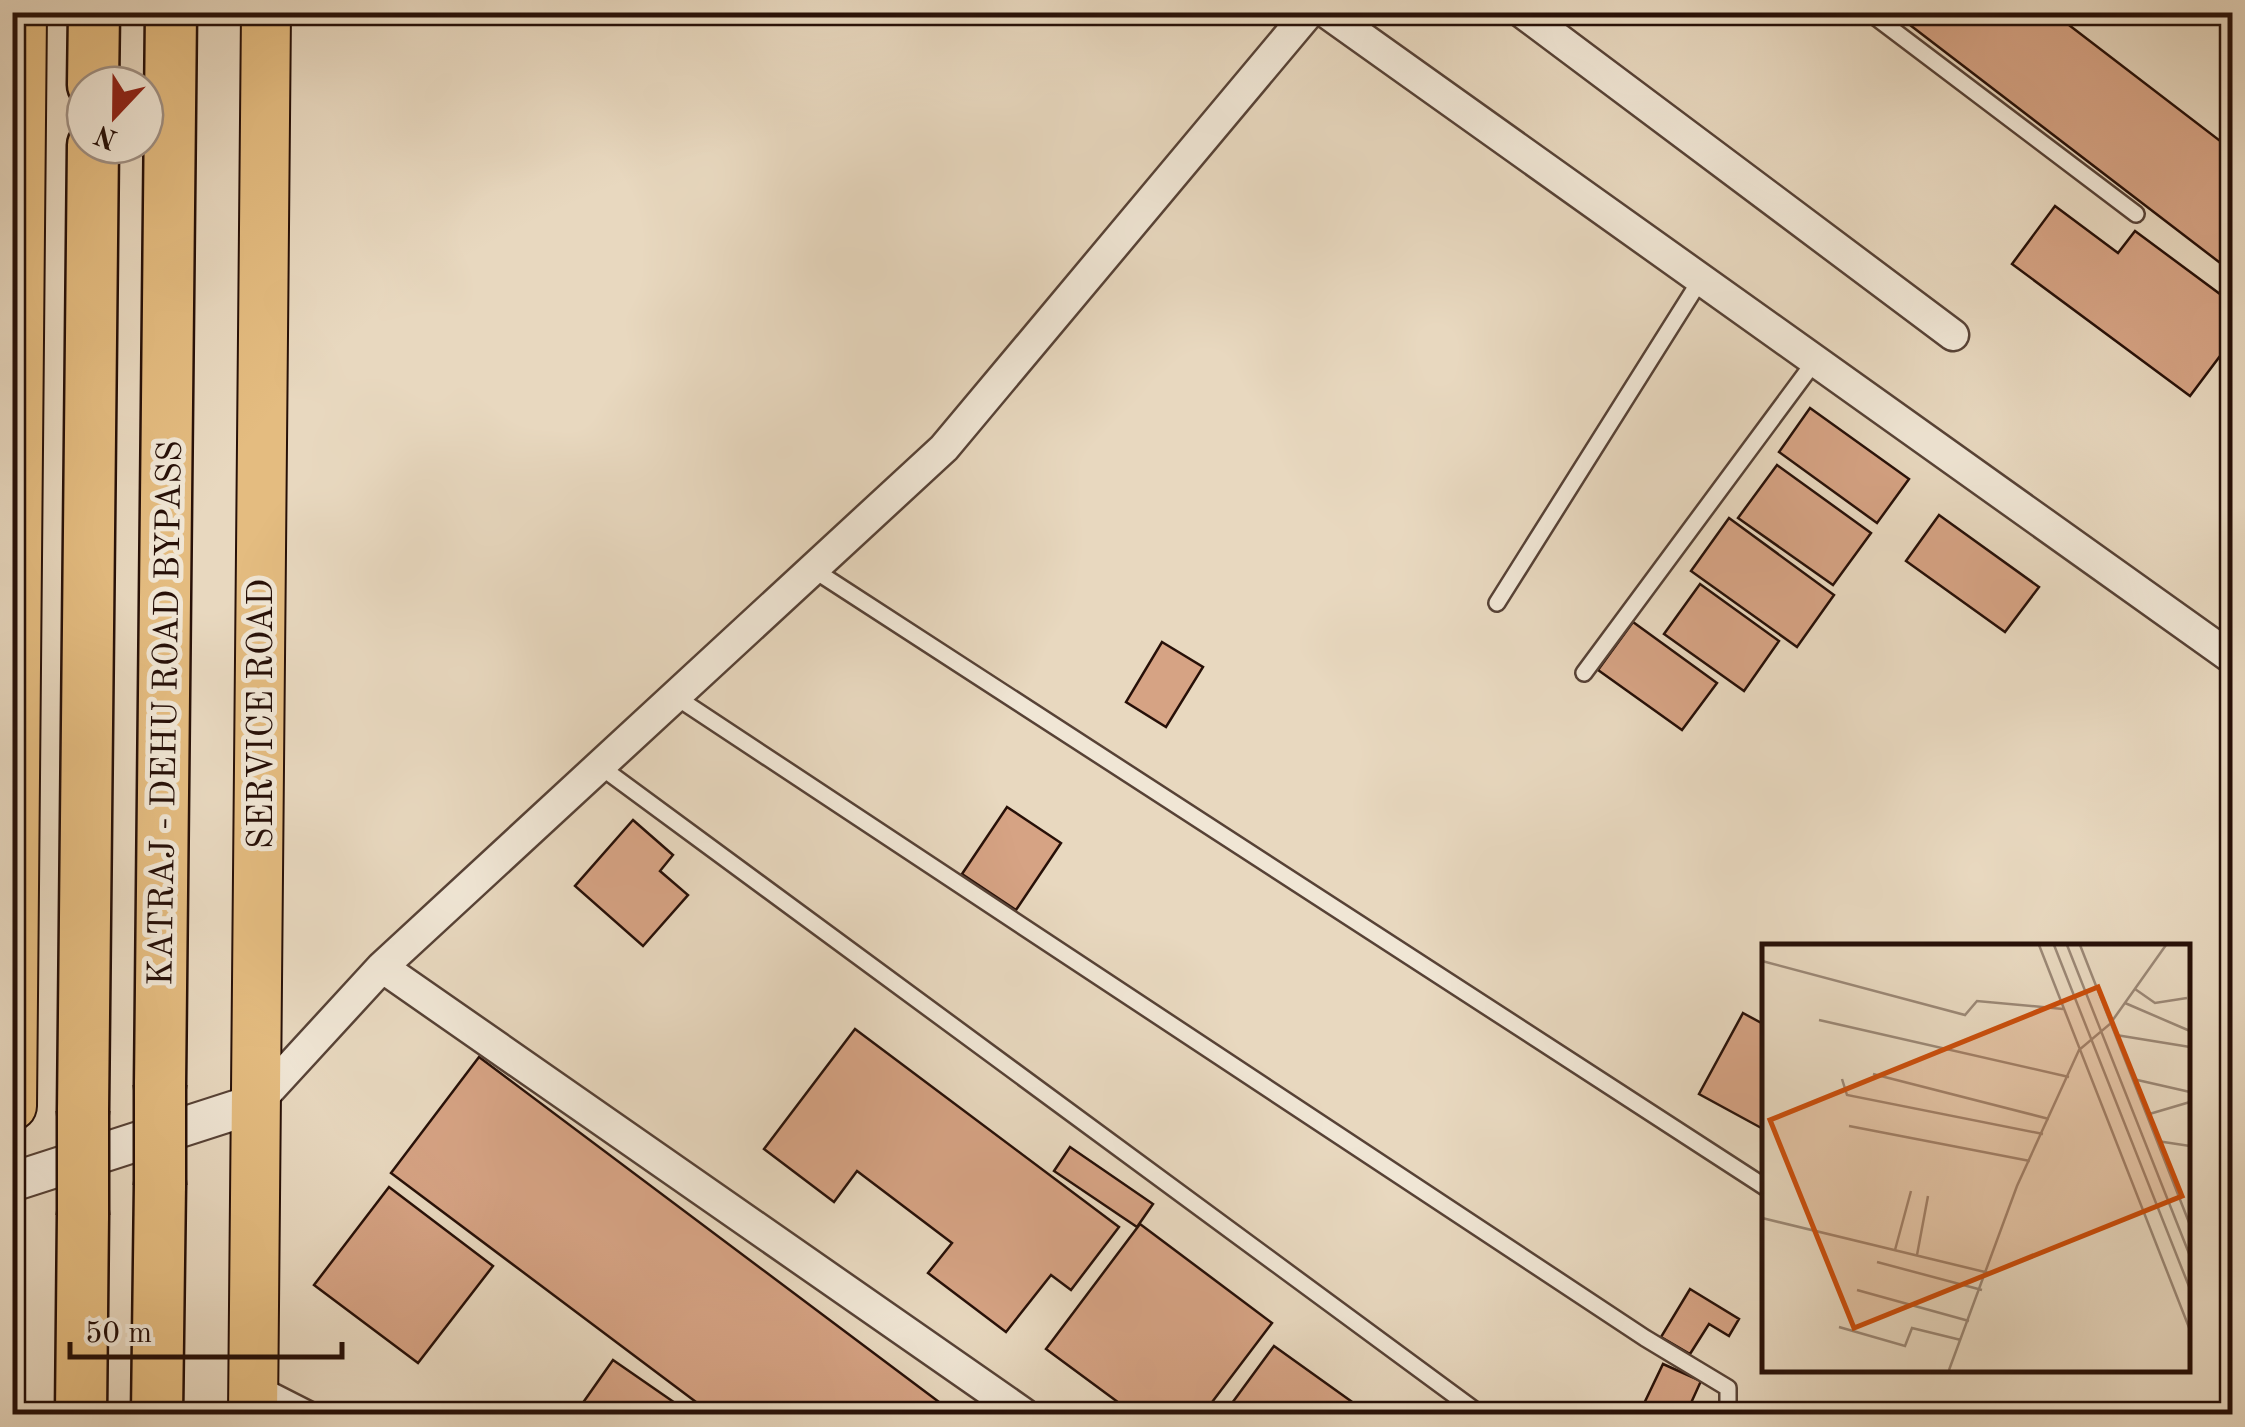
<svg xmlns="http://www.w3.org/2000/svg" width="2245" height="1427" viewBox="0 0 2245 1427" font-family="'Old Standard TT',serif">
<style>
.building{fill:#d6a384;stroke:#271008;stroke-width:2.5}
.lines{fill:none;stroke-linecap:round;stroke-linejoin:round}
.service-casing{stroke:#574236;stroke-width:20}
.minor-casing{stroke:#574236;stroke-width:35}
.tertiary-casing{stroke:#574236;stroke-width:42}
.primary-casing{stroke:#271008;stroke-width:52}
.trunk-casing{stroke:#271008;stroke-width:55}
.service{stroke:#f0e6d5;stroke-width:15}
.minor{stroke:#f0e6d5;stroke-width:30}
.tertiary{stroke:#f0e6d5;stroke-width:38}
.primary{stroke:#e4bc80;stroke-width:48}
.trunk{stroke:#e4bc80;stroke-width:50}
.trunk-bridge-casing{stroke:#271008;stroke-width:55;stroke-linecap:butt}
.trunk-bridge{stroke:#e4bc80;stroke-width:50}
.labels{text-anchor:middle;stroke-width:10;stroke-linejoin:round;paint-order:stroke}
.street-label{font-size:35px;fill:#271008;stroke:#f0e6d5}
.inset-road{fill:none;stroke:#9b8876;stroke-width:2.5}
.view{fill:#cb4e0b;fill-opacity:0.15;stroke:#cb4e0b;stroke-width:5}
.inset-edge{fill:none;stroke:#271008;stroke-width:5}
</style>
<rect width="100%" height="100%" fill="#e8d8bf"/>
<filter id="stains"><feTurbulence type="fractalNoise" baseFrequency=".002" numOctaves="4"/><feColorMatrix values="0 0 0 0 .2 0 0 0 0 .09 0 0 0 0 .02 0 0 0 .5 -.17"/></filter>
<radialGradient id="worn" r=".72"><stop offset=".6" stop-color="#630" stop-opacity="0"/><stop offset="1" stop-color="#630" stop-opacity=".3"/></radialGradient>
<path class="building" d="M1893,12H2052L2232,150V272Z
M2055,206L2118,253L2135,231L2232,303V340L2190,396L2012,264Z
M1810,408L1909,479L1877,523L1779,452Z
M1777,465L1871,533L1833,585L1738,518Z
M1939,515L2039,587L2005,632L1906,561Z
M1729,518L1834,595L1797,647L1691,571Z
M1700,584L1779,641L1744,691L1664,634Z
M1633,622L1717,683L1682,730L1598,670Z
M1162,642L1203,667L1166,727L1126,702Z
M1007,807L1061,843L1016,910L962,874Z
M633,820L673,855L660,871L688,895L643,946L575,886Z
M1743,1013L1765,1025V1130L1699,1094Z
M855,1029L1119,1227L1071,1290L1051,1275L1006,1332L928,1273L952,1243L857,1171L834,1202L764,1149Z
M479,1057L955,1414H712L391,1173Z
M1070,1147L1153,1204L1137,1227L1054,1171Z
M389,1187L493,1266L418,1363L314,1285Z
M1140,1224L1272,1323L1203,1414H1134L1046,1349Z
M1690,1289L1739,1319L1729,1336L1709,1324L1690,1354L1661,1337Z
M1274,1346L1369,1414H1224Z
M613,1360L691,1414H575Z
M1663,1364L1701,1381L1686,1414H1639Z"/>
<g class="lines">
<g class="service-casing">
<path id="service" d="M1869,12L2136,214
M811,568L1765,1187
M1497,603L1701,279
M1584,673L1815,361
M673,695L1645,1338L1728,1388V1414
M601,767L1480,1414
M261,1385L318,1414"/>
</g>
<g class="minor-casing">
<path id="minor" d="M1326,12L2232,658
M1522,12L1953,335
M382,967L1024,1414
M257,1103L382,967L944,448L1309,12"/>
</g>
<g class="tertiary-casing">
<path id="tertiary" d="M12,1182L257,1103"/>
</g>
<g class="primary-casing">
<path id="primary" d="M12,1106L22,12
M253,1414L266,12"/>
</g>
<g class="trunk-casing">
<path id="trunk" d="M93,85L94,12
M160,1085L171,12
M83,1111L93,145
M81,1414L83,1215
M157,1414L160,1185"/>
</g>
<use href="#service" class="service"/>
<use href="#minor" class="minor"/>
<use href="#tertiary" class="tertiary"/>
<use href="#primary" class="primary"/>
<use href="#trunk" class="trunk"/>
<g class="trunk-bridge-casing">
<path id="trunk-bridge" d="M83,1111V1215
M160,1185V1085"/>
</g>
<use href="#trunk-bridge" class="trunk-bridge"/>
</g>
<g class="labels">
<g class="street-label">
<text transform="translate(164 713) rotate(-89)" y="12">KATRAJ - DEHU ROAD BYPASS</text>
<text transform="translate(260 714) rotate(-90)" y="12">SERVICE ROAD</text>
</g>
</g>
<g transform="translate(1762 944)">
<rect width="428" height="428" fill="#e8d8bf"/>
<path class="inset-road" d="M277,1L428,386M292,1L428,345M305,1L428,312M318,1L428,281M0,17L203,71L215,57L301,65M373,45L393,59L425,54M363,59L428,87M57,76L307,133M354,91L428,103M111,130L287,175M80,135L85,151L281,190M371,135L428,148M384,171L428,158M87,182L268,217M395,197L428,202M0,274L227,329M133,306L149,247M155,311L166,252M115,318L220,346M95,346L207,377M77,383L143,402L150,384L199,396M187,426L255,242L317,106L348,80L404,1"/>
<path class="view" d="M336,43L420,252L92,384L8,176Z"/>
<rect width="428" height="428" class="inset-edge"/>
</g>
<rect width="2245" height="1427" fill="none" stroke="#e8d8bf" stroke-width="50"/>
<rect x="15" y="15" width="2215" height="1397" fill="none" stroke="#271008" stroke-width="5"/>
<rect x="25" y="25" width="2195" height="1377" fill="none" stroke="#271008" stroke-width="2.5"/>
<g transform="translate(115 115) rotate(202)"><circle r="48" fill="#f0e6d5" stroke="#a09083" stroke-width="2.5"/>
<path d="M0-8L18 38L0 25L-18 38Z" fill="#8f2418"/>
<text y="-15" font-size="28" font-weight="bold" text-anchor="middle" fill="#271008">N</text>
</g>
<path d="M70 1342v15h272v-15" fill="none" stroke="#271008" stroke-width="5"/>
<text x="85" y="1342" font-size="30" fill="#271008" stroke="#f0e6d5" stroke-width="8" paint-order="stroke">50 m</text>
<rect width="100%" height="100%" filter="url(#stains)"/>
<rect width="100%" height="100%" fill="url(#worn)"/>
</svg>
